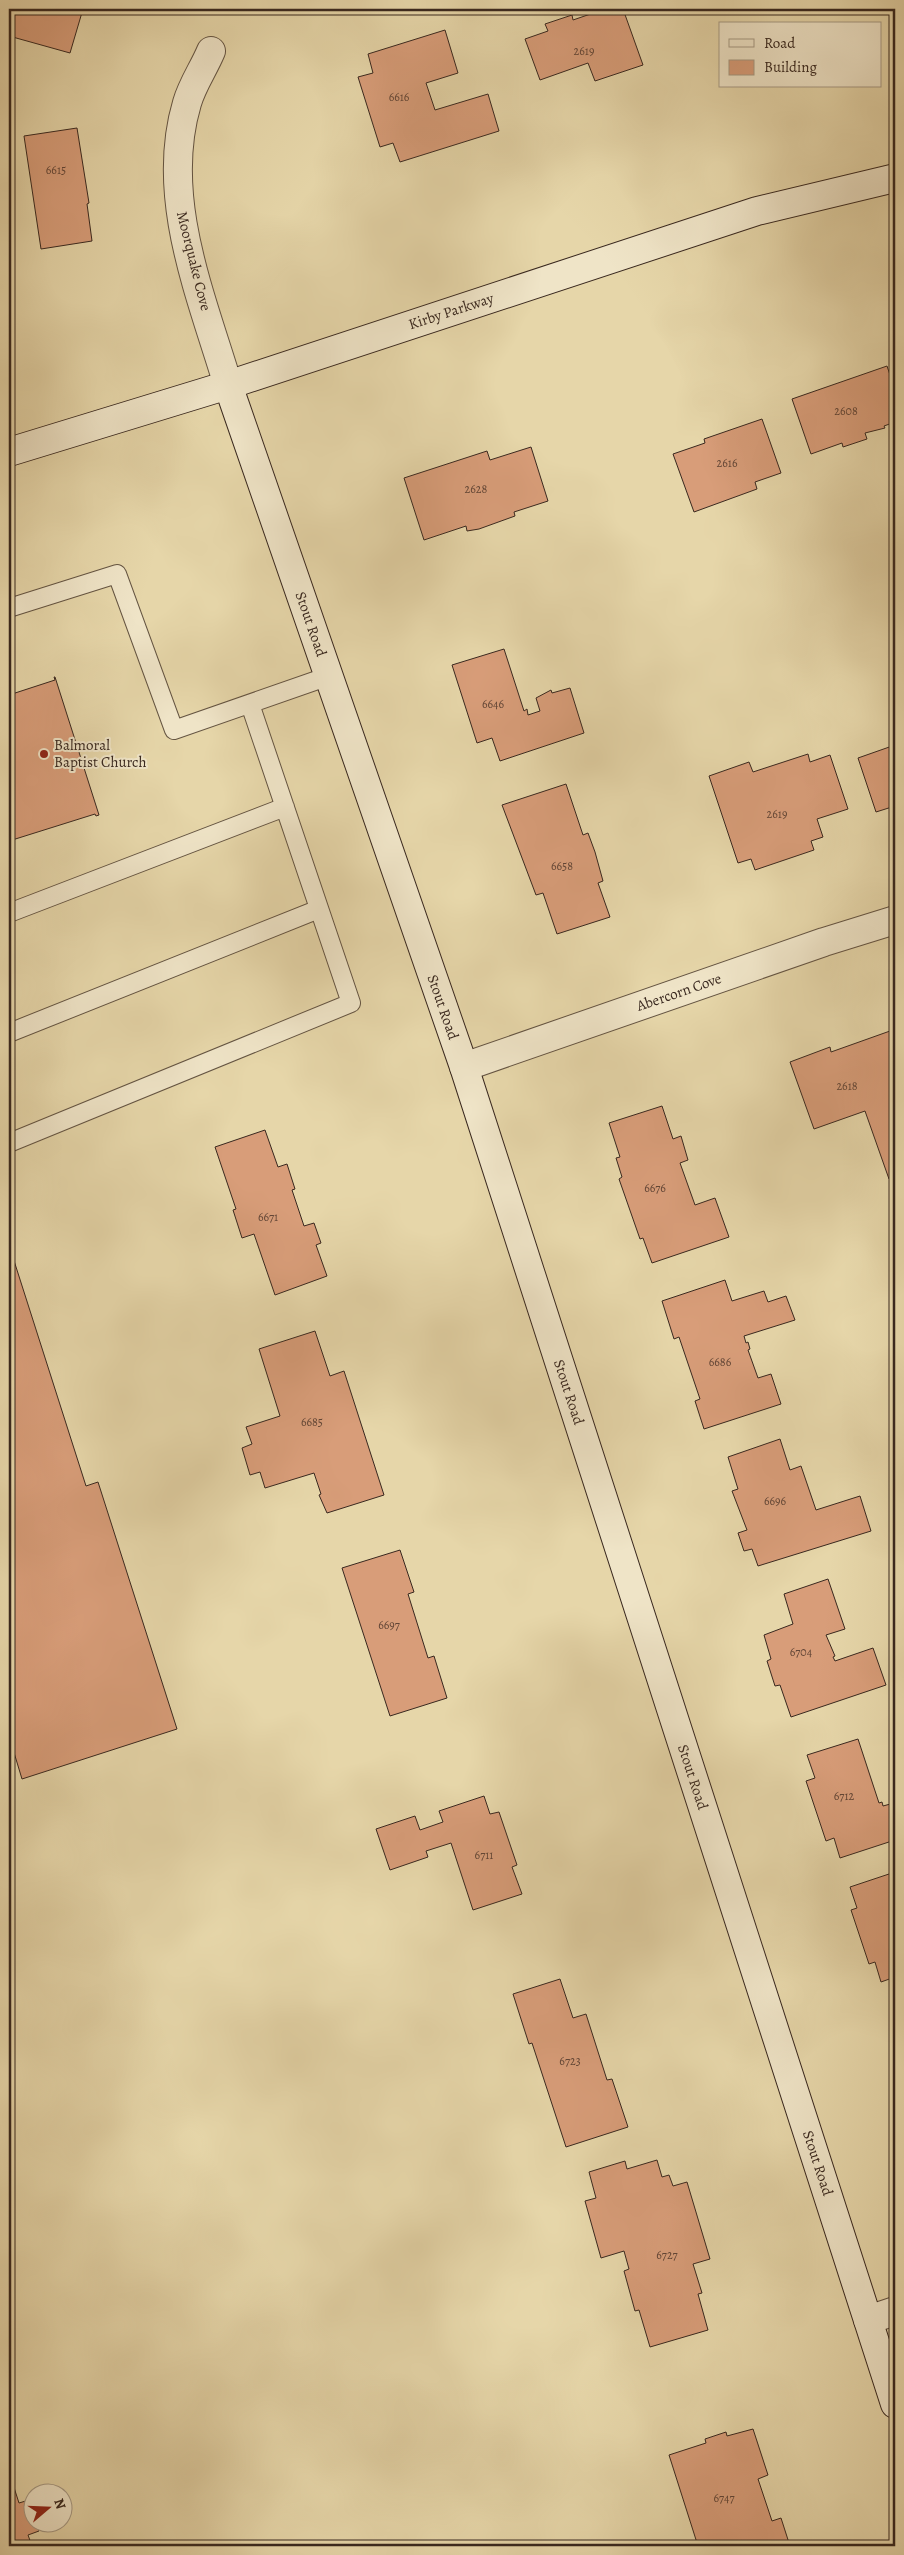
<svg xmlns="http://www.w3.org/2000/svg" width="904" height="2555" viewBox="0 0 904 2555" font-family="Alegreya,serif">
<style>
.building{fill:#d89d79;stroke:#39281f}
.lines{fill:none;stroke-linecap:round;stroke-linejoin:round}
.lane-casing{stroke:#645442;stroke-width:20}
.street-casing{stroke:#645442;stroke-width:30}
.secondary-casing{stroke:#39281f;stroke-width:30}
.lane{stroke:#efe4c7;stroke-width:18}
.street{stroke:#efe4c7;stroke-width:28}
.secondary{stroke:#efe4c7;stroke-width:28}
.poi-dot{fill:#8f2418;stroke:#efe4c7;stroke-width:2}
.labels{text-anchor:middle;stroke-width:4;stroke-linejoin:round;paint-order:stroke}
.number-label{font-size:12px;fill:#614536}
.street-label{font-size:15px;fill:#39281f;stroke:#efe4c7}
.poi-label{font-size:15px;fill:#39281f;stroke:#efe4c7;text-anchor:start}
</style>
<rect width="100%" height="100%" fill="#e6d6a9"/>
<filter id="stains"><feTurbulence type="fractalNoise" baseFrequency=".004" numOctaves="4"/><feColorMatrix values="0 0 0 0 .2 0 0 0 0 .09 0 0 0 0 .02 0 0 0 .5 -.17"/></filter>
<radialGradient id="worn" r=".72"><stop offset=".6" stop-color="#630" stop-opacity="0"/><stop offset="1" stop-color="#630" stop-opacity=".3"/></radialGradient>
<path class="building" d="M9,9H83L70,53L9,36Z
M605,9H623L643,65L595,81L588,63L540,80L525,39L548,31L545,24L572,15L573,20Z
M445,30L458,73L426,83L435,110L488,94L499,131L400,162L393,143L380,147L358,77L373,73L368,54Z
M77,128L89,203L87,204L92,241L41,249L24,136Z
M887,366L895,390V422L884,426L885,428L865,433L867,439L843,447L842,443L811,454L792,399Z
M762,419L781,473L755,482L757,489L694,512L673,454L705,443L704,439Z
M531,447L548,501L514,512L515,516L479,529L467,531L466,526L424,540L404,478L487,451L490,460Z
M504,649L524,711L527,709L528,715L540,711L536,698L551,690L552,693L570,688L584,733L500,761L492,738L477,743L452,665Z
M54,677H55L99,815L96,816L95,814L9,841V695L55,680Z
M895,745V806L876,812L858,758Z
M808,754L810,762L830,755L848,809L817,819L823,837L811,841L814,850L755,870L751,859L738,863L709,776L749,762L753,772Z
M566,784L583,835L588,833L595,852L603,881L598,883L610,917L557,934L543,893L536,895L502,805Z
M890,1031L895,1045V1177L889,1179L865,1111L814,1129L790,1062L830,1047L831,1052Z
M662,1106L673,1139L681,1136L688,1160L680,1163L695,1205L715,1198L729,1237L652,1263L643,1238L640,1239L619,1179L622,1177L616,1158L620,1157L609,1123Z
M265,1130L278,1167L287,1164L295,1189L292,1190L304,1226L314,1223L321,1243L316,1245L327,1276L275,1295L254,1234L242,1238L233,1210L236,1209L215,1147Z
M9,1245L86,1486L98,1482L177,1729L22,1779L9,1736Z
M725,1280L732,1301L764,1291L768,1302L786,1296L795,1320L744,1336L746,1343L748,1342L750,1349L748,1350L758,1378L771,1374L781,1404L704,1429L695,1401L700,1399L679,1337L674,1339L662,1301Z
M315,1331L330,1376L344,1371L384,1495L327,1513L319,1495L321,1494L314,1473L265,1488L260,1472L250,1475L242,1448L252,1444L246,1427L280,1416L259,1349Z
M780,1439L790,1470L801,1466L816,1510L860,1496L871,1531L758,1566L752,1549L744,1551L738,1533L747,1530L732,1491L738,1489L728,1457Z
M400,1550L414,1592L408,1594L428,1658L434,1656L447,1698L390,1716L342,1568Z
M828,1579L845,1629L826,1635L835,1656L833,1657L835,1661L873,1648L886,1685L791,1717L780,1685L775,1686L767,1661L771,1659L764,1635L793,1624L784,1594Z
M858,1739L879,1803L882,1802L883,1806L894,1803L890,1790L895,1788V1840L840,1858L834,1838L826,1841L806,1781L815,1778L807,1755Z
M484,1796L490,1814L499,1812L517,1865L512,1867L522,1894L473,1910L451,1843L426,1851L428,1857L390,1870L376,1829L415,1816L420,1830L443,1822L439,1811Z
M895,1872V1977L881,1982L875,1962L869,1964L851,1910L857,1908L850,1887Z
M560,1979L573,2018L586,2014L607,2080L612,2079L628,2127L566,2147L532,2043L529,2044L513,1994Z
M657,2160L662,2177L669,2175L673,2186L687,2182L710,2259L693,2264L702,2293L698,2294L708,2330L650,2347L639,2310L635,2311L624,2271L629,2269L624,2251L601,2258L585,2201L596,2198L589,2172L625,2161L627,2169Z
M753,2429L768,2475L758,2479L772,2521L781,2518L790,2546H698L669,2455L706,2443L705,2439L726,2432L727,2436Z
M9,2472L19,2503L29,2500L32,2510V2522H37L39,2531L28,2535L32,2546H9Z"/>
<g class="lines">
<g class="lane-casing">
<path id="lane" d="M9,608L117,574L174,730L329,676
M9,913L285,807
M9,1033L319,909
M9,1143L351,1003L250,704"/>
</g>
<g class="street-casing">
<path id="street" d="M211,51C204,68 192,85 187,103C159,197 201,295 228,385
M464,1067L824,942L895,920
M868,2320L895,2311"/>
</g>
<g class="secondary-casing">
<path id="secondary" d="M228,385L464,1067L895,2404
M9,452L228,385L757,211L895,178"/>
</g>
<use href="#lane" class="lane"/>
<use href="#street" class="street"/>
<use href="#secondary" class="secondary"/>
</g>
<circle class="poi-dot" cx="44" cy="754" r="5"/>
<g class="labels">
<g class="number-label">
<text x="584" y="55">2619</text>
<text x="399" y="101">6616</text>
<text x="56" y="174">6615</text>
<text x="846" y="415">2608</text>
<text x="727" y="467">2616</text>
<text x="476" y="493">2628</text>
<text x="493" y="708">6646</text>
<text x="777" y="818">2619</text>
<text x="562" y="870">6658</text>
<text x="847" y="1090">2618</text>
<text x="655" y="1192">6676</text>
<text x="268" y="1221">6671</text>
<text x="720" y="1366">6686</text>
<text x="312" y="1426">6685</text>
<text x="775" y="1505">6696</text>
<text x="389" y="1629">6697</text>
<text x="801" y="1656">6704</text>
<text x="844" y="1800">6712</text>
<text x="484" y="1859">6711</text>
<text x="570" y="2065">6723</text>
<text x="667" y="2259">6727</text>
<text x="724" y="2502">6747</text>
</g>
<g class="street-label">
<text transform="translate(194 261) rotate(76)" y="5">Moorquake Cove</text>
<text transform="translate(451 311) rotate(-18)" y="5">Kirby Parkway</text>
<text transform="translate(311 624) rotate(71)" y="5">Stout Road</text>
<text transform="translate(679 992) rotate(-19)" y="5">Abercorn Cove</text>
<text transform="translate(443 1007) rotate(71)" y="5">Stout Road</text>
<text transform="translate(569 1392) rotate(72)" y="5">Stout Road</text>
<text transform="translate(693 1777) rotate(72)" y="5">Stout Road</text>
<text transform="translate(818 2163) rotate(72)" y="5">Stout Road</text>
</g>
<g class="poi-label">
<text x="54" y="750">Balmoral<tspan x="54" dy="17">Baptist Church</tspan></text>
</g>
</g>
<rect width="904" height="2555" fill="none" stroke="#e6d6a9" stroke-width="30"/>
<rect x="10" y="10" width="884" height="2535" fill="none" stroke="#39281f" stroke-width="2.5"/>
<rect x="15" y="15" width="874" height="2525" fill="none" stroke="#39281f"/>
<rect x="719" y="22" width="162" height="65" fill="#efe4c7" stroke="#a69984"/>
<rect x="729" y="39" width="25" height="8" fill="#efe4c7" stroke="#a69984"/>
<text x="764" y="48" font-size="15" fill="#39281f">Road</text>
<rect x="729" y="60" width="25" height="15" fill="#d89d79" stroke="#a69984"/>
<text x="764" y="72" font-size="15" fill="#39281f">Building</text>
<g transform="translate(48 2508) rotate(71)"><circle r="24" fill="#efe4c7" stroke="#a69984"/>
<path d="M0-4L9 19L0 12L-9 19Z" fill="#8f2418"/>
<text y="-8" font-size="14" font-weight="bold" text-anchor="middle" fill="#39281f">N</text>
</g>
<rect width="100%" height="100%" filter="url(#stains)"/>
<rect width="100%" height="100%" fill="url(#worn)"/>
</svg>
